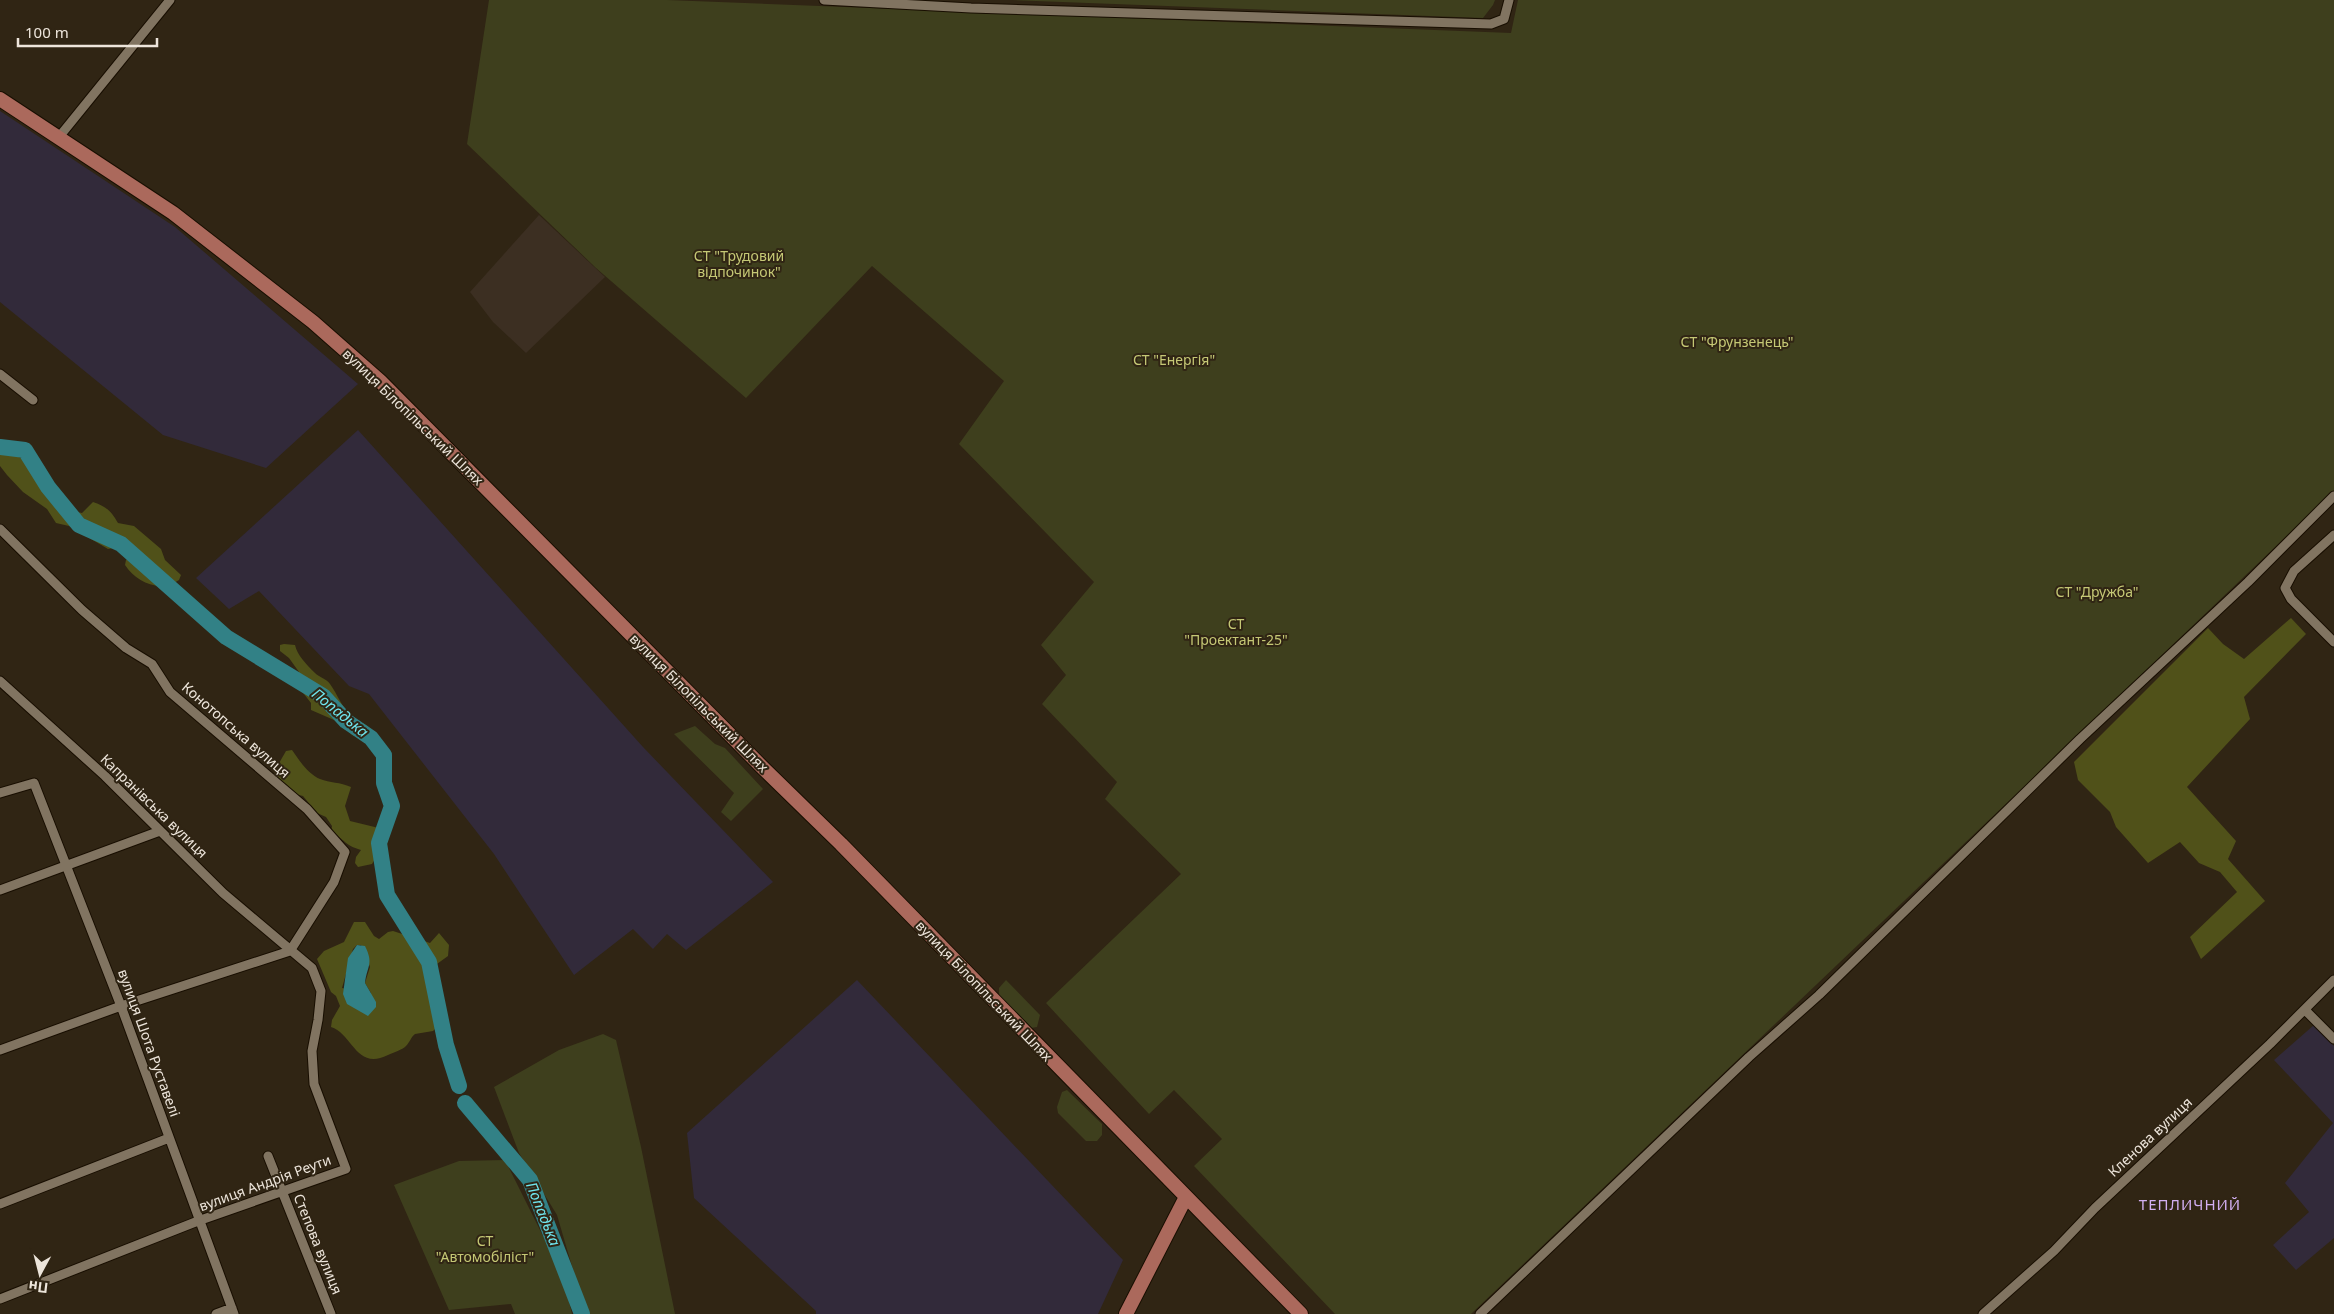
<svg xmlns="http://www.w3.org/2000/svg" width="2334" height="1314" viewBox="0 0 2334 1314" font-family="'Noto Sans',sans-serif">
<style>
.commercial{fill:#3c2f22}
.industrial{fill:#322a3a}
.green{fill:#3e3f1d}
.forest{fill:#505119;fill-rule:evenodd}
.water{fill:#328186}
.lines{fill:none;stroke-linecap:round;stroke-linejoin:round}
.river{stroke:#328186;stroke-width:16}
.minor-casing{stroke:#180e01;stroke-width:11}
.primary-casing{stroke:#180e01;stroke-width:16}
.minor{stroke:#817461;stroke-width:9}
.primary{stroke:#ab695c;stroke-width:14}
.labels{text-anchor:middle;stroke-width:4;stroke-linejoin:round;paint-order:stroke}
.park-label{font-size:14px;fill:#c5c875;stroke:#302514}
.street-label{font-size:14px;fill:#ede5db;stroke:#302514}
.water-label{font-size:15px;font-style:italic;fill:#6fe4ed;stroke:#302514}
.neighbourhood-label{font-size:15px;letter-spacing:1px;fill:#d2aff2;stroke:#302514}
</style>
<rect width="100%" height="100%" fill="#302514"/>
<path class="commercial" d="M539,215L605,277L526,353L493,322L470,292Z"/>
<path class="industrial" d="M0,111L175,227L358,384L266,468L163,435L0,302Z
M358,430L643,747L773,882L686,950L667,934L653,949L633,929L574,975L494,854L369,694L349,686L259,591L229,609L196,578Z
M857,980L1123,1260L1098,1314H816V1311L694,1198L687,1133Z
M2314,1025L2334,1046V1238L2296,1270L2273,1245L2309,1212L2285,1183L2333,1123L2274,1060Z"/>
<path class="green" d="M489,0H667L1511,33L1518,0H2334V491L1471,1314H1335L1194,1166L1222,1139L1174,1090L1149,1114L1046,1003L1181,874L1105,799L1117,782L1042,704L1066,675L1041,645L1094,582L959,444L1004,381L872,266L746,398L596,268L467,144Z
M1011,0H1495L1493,5L1483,18Z
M695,726L715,744L725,748L763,789L731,821L721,812L734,793L674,734Z
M1006,980L1040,1015L1037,1027L1031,1028L999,995V988Z
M603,1034L616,1040L641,1147L675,1314H586L557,1215L519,1153L494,1087L559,1050Z
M1067,1090L1102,1124V1135L1097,1141H1086L1058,1113L1057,1107L1062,1092Z
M505,1160L563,1276L572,1314H515L511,1304L449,1310L394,1185L459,1161Z"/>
<path class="forest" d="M0,451L25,459L56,501L63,505H70L77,512L82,513L93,502C107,507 111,511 118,523L134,526L161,549L165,560L181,575L179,580C160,593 137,583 125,565L126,560L136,556L135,550L128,545L108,549L69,526L56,523L47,509L23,492L7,475L0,466Z
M2291,618L2306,634L2244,697L2250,719L2187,787L2236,841L2228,859L2265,901L2201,959L2190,937L2237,892L2220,872L2199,863L2180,842L2148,863L2116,827L2110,812L2078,780L2074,762L2208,628L2223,644L2244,659Z
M284,644L295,645C297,655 307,665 315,673C319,677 327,679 330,684C338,695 342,708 352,717C363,726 366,720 375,736L369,741L352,735L341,723L311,710V703L300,689L299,672L289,658L280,651V645Z
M292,750C299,760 308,774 320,779C330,783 340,782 351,787L345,806L350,821L387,830L383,845L372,864L358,867L355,863L356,857L361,850C344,845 346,840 331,832L332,826L326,817L317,813L303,796L291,793L274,772L286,751Z
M354,922H365L374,936L379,939L388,932L393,931L430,943L439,933L449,945L448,956L430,969L427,979L440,1003L445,1019L433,1031L415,1034C411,1037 410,1042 406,1046C402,1050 394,1052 388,1055C356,1071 353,1034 331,1027L332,1020L340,1006L336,996L331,992L317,959L324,951L344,942ZM357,945H361L370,967L365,983L371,993L342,988L353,949Z"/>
<path class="water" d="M357,945L365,946C374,964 367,966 365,983L376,1002V1007L368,1016L347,1004L343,994L348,958Z"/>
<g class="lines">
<path class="river" d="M0,447L25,450L48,487L79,525L121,544L226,637L323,696L346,721L371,738L384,755V783L392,806L379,843L387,895L429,962L446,1045L459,1086
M465,1103L530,1180L582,1314"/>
<g class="minor-casing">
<path id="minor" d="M824,0L971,8L1491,24L1504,19L1509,0
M59,137L170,0
M0,374L33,400
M0,529L82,610L126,648L152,664L170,692L307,809L345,852L334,882L290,951
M2334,535L2294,571L2285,588L2291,599L2334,642
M0,681L105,776L223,893L312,968L321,991L318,1020L312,1051L314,1084L346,1169L198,1221L0,1299
M0,793L34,783L121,1006L234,1314
M0,890L160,831
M2305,1010L2334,1039
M0,1050L121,1006L290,951
M268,1156L331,1314
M0,1204L169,1138
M216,1314L232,1308
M1480,1314L1749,1057L1819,995L2080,739L2248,582L2334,496
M1983,1314L2054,1251L2095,1208L2270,1044L2334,980"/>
</g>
<g class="primary-casing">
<path id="primary" d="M0,99L173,213L313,322L380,381L761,766L841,844L1301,1314
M1126,1314L1186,1197"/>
</g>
<use href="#minor" class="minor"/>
<use href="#primary" class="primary"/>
</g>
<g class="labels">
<g class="park-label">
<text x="739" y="261">СТ "Трудовий<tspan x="739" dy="16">відпочинок"</tspan></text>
<text x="1737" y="347">СТ "Фрунзенець"</text>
<text x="1174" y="365">СТ "Енергія"</text>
<text x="2097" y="597">СТ "Дружба"</text>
<text x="1236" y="629">СТ<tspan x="1236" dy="16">"Проектант-25"</tspan></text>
<text x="485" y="1246">СТ<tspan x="485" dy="16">"Автомобіліст"</tspan></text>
</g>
<g class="street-label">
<text transform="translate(413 417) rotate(44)" y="5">вулиця Білопільський Шлях</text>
<text transform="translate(699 703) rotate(45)" y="5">вулиця Білопільський Шлях</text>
<text transform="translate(236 730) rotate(41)" y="5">Конотопська вулиця</text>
<text transform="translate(154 806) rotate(44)" y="5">Капранівська вулиця</text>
<text transform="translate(984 991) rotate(46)" y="5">вулиця Білопільський Шлях</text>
<text transform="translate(149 1043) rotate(70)" y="5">вулиця Шота Руставелі</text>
<text transform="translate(2150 1137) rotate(-43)" y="5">Кленова вулиця</text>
<text transform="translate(265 1183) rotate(-20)" y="5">вулиця Андрія Реути</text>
<text transform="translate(318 1244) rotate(68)" y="5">Степова вулиця</text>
</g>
<g class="water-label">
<text transform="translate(340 713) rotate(39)" y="5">Попадька</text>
<text transform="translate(543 1214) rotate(68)" y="5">Попадька</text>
</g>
<g class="neighbourhood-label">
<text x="2190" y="1210">ТЕПЛИЧНИЙ</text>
</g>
</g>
<g transform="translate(40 1274) rotate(187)" stroke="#302514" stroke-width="4" paint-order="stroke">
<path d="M0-4L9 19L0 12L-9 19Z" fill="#ede5db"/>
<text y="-8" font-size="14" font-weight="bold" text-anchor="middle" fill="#ede5db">Пн</text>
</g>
<path d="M18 38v8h139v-8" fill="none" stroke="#ede5db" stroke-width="2.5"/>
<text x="25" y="38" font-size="15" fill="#ede5db" stroke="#302514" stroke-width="4" paint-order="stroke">100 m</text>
</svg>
